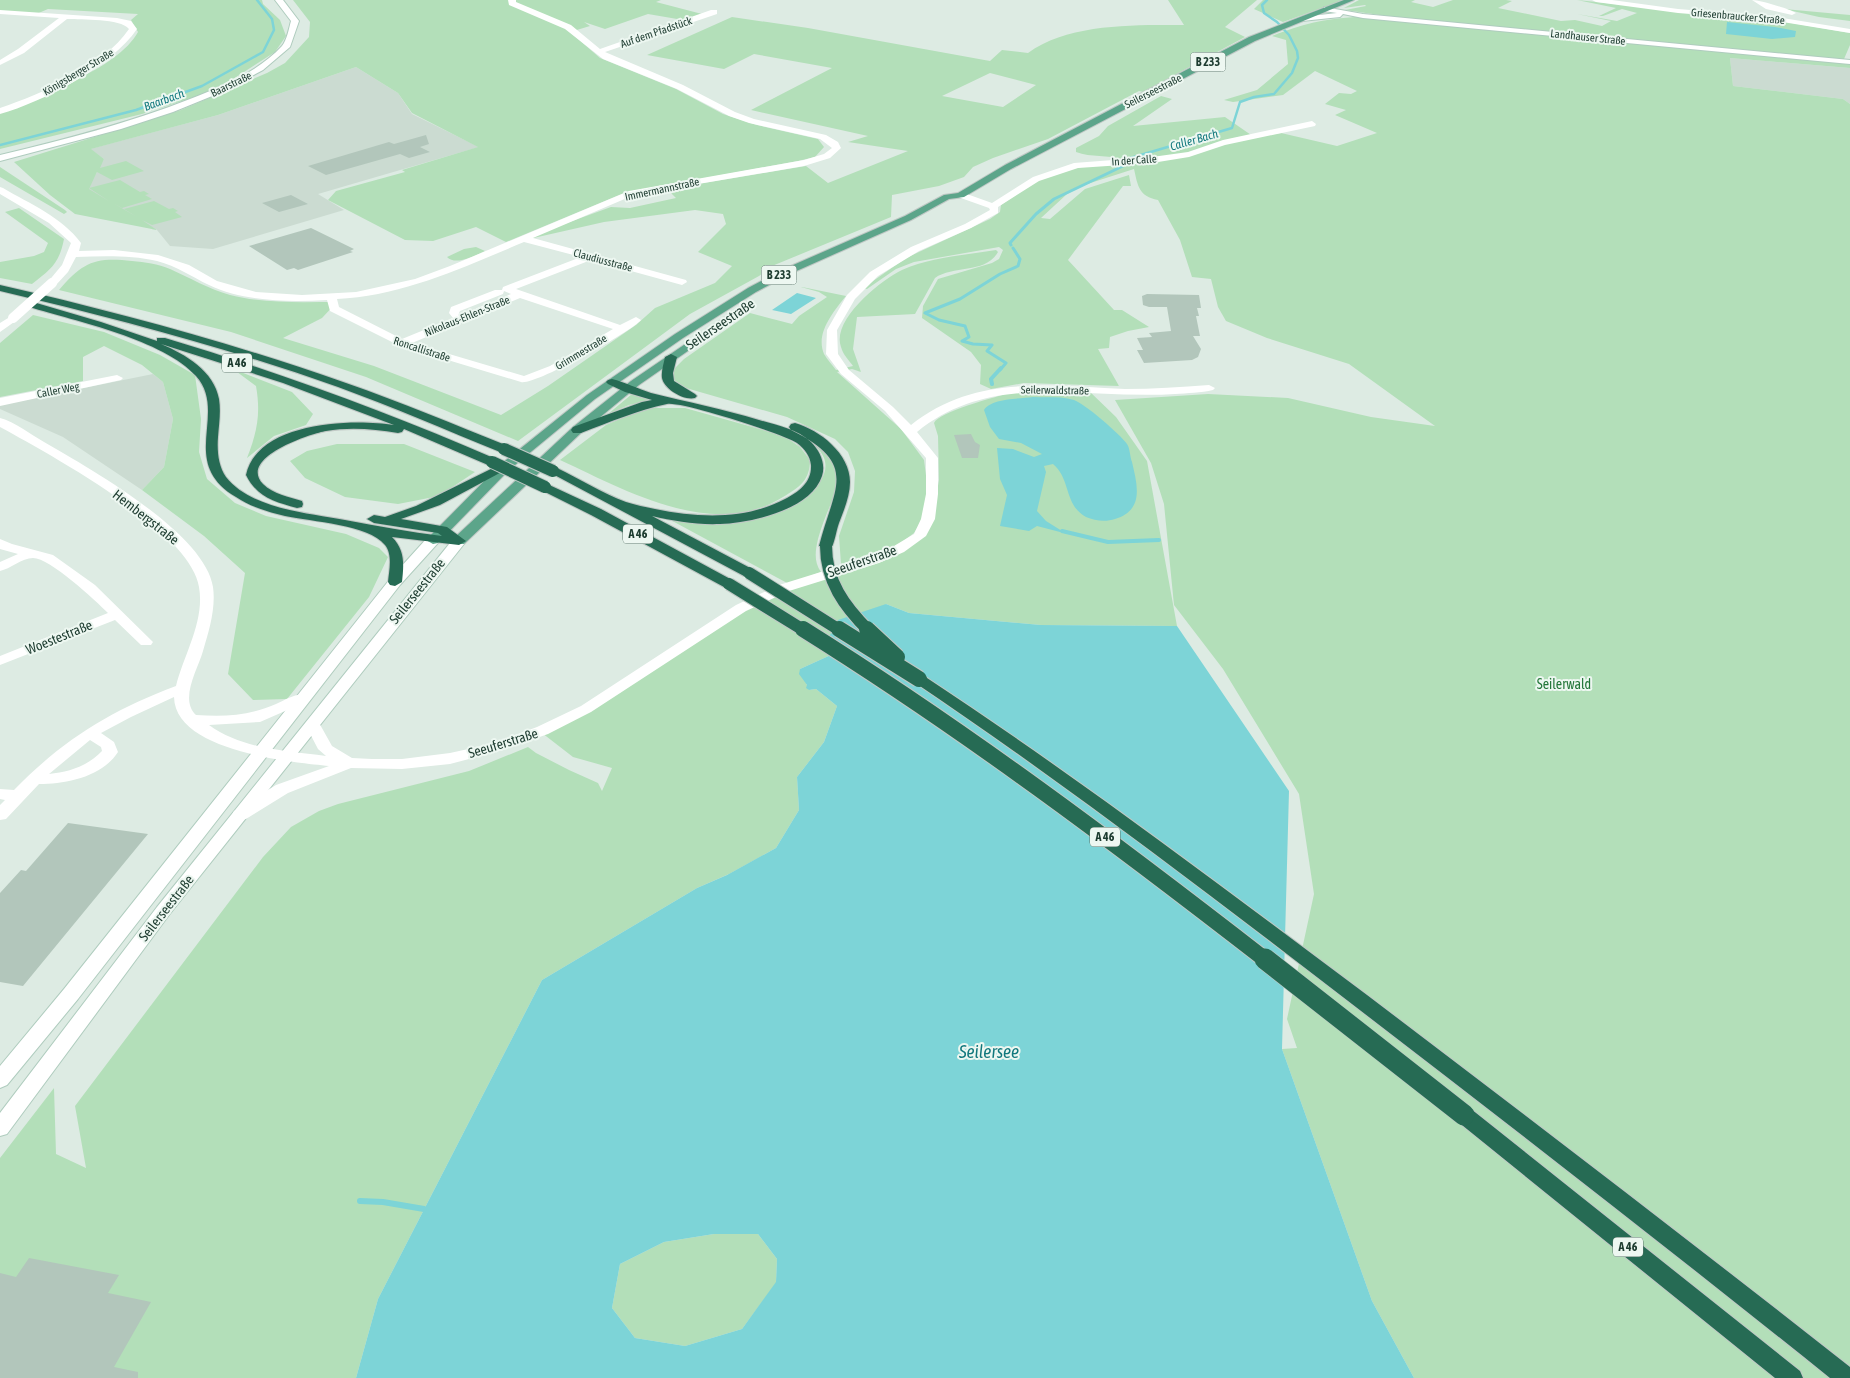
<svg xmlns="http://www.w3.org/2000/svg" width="1850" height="1378" viewBox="0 0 1850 1378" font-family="'Asap Condensed',sans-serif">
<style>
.built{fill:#cbdbd1}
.green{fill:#b3dfb9;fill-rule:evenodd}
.water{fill:#7dd4d7;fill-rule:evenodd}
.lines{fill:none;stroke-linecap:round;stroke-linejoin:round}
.stream-far3{stroke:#7dd4d7;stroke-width:2.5}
.stream-far2{stroke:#7dd4d7;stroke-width:3}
.stream-far1{stroke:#7dd4d7;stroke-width:4}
.stream{stroke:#7dd4d7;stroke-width:6}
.building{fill:#b2c6bb}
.secondary-casing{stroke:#afccbe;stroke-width:2}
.primary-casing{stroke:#c0c8c5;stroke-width:2}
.motorway-casing{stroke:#c0c8c5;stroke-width:2}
.minor{fill:#fff;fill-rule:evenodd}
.secondary{fill:#fff;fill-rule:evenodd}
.primary{fill:#5ca58a;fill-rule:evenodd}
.motorway{fill:#266b54;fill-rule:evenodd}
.motorway-bridge-far2-casing{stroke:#c0c8c5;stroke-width:14;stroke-linecap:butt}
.motorway-bridge-far1-casing{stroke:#c0c8c5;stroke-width:18;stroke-linecap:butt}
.motorway-bridge-casing{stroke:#c0c8c5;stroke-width:22;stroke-linecap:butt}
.minor-bridge{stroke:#fff;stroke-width:10}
.motorway-bridge-far2{stroke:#266b54;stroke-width:12}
.motorway-bridge-far1{stroke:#266b54;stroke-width:16}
.motorway-bridge{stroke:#266b54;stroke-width:21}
.labels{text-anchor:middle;stroke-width:4;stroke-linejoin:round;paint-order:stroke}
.far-street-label{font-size:11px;fill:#1d3c30;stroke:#edf7f1}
.shield{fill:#edf7f1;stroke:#5b746a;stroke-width:1}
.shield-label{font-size:12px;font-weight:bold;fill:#1d3c30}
.far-water-label{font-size:12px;font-style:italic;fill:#11787d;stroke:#edf7f1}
.street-label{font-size:14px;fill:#1d3c30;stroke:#edf7f1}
.park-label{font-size:14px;fill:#237639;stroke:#edf7f1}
.near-water-label{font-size:18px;font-style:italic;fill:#11787d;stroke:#edf7f1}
</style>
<rect width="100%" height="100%" fill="#ddebe3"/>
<path class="built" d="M1730,58L1850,68V104L1843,99L1733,86Z
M356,67L398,93L412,114L479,147L318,194L344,210L213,249L170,246L157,230L88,189L104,159L90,149L218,115Z
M153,374L163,382L173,419L164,467L142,490L63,437L0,409V405Z"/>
<path class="green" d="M0,0H262L263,4L280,20L286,36L275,52L216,90L142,114L0,149V110C40,95 117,70 138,32L131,20L138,14L48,9L34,15L0,12Z
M293,0H661L656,2L702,14L683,20L648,14L605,29L584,22L590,26L570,32L600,58L676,89L723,114L757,125L818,139L824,147L815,157L798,161L624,193L506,242L476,227L433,241L405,240L328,200L336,191L405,172L402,170L478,147L412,113L398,93L356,67L218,115L91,149L104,159L100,168L126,161L144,171L112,180L97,172L89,189L109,201L89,188L120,180L140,192L144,191L149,194L145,195L152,199L122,208L113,203L137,217L124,209L154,201L169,209L173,208L178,211L175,212L182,217L152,225L142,220L157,230L75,214L50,195L14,162L181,110L267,73L285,63L309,37L310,22Z
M1168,0H1257L1225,27L1245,37L1143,92L1139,91L1048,139L993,158L973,167L964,177L939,186L892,195L891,217L772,266L759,276L690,314L518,441L366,377L231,332L59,290C83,262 95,257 132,261C145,262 158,264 170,269C190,278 209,289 230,295C265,304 301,302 337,302L322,318L283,338L374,366L501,415L548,386L636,325L655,308L715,283L732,266L698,252L726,224L723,214L695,210L604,222L529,239L553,228L611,207L630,208L676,198L667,189L806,166L828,183L908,151L848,142L868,136L751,110L832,68L754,54L724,69L647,55L732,17L808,28L990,61L1002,50L1028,53C1069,23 1135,25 1184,25ZM990,73L1036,85L1003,107L942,96Z
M1263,0H1344L1283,22L1254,9Z
M1359,0H1415L1411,2L1433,7L1453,0H1506L1512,1L1498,8L1561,21L1575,20L1602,26L1611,21L1577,14L1617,21L1637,13L1622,9L1603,16H1599L1616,8L1577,0L1786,22L1850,33V45L1844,59L1837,60L1394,17L1345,10L1366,6L1365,5L1344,8Z
M1784,9L1850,15V21L1819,17Z
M1355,17L1850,64V68L1730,58L1733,86L1843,99L1850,104V1378H1414L1372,1301L1282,1049L1297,1048L1287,1019L1314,894L1299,794L1223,669L1174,605L1164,504L1151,463L1115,400L1208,394L1288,398L1371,417L1435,426L1349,364L1267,338L1226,321L1218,307L1211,279L1192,277L1180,240L1158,200C1139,196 1138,187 1134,169L1081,186L1067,194L1041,218L1050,219L1085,189L1129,175L1131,186H1123L1068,260L1114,310H1122L1149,327L1128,331L1110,337L1109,348L1098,349L1119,386L1024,383L991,389L980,384L981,365L971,352L922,318L923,306L938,279L992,263L999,259L1003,250L999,247L914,262L896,269L867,289L863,288L906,258L990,219L1000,212L1001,205L1038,180L1058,171L1123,160C1108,154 1091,158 1076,152V148L1099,136L1108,126L1161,96L1172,99L1133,126L1225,117L1254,137L1281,133L1337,146L1377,133L1335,115L1346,110L1325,104L1339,93L1351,94L1357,91L1315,71L1283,95L1233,102L1224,100L1257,90L1288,64L1286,40L1272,36C1303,24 1322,19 1355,17Z
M0,167L65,210L67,212L64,214L0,177Z
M19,208L64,239C59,264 51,269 32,284L0,278V262L34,256L44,252L48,243L5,212Z
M476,247L485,251C474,256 456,266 447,257L464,249Z
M996,250L998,252C986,274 953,265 935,278L915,314L857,317L853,349L861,372L852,369L837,372L901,429L924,460L928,491L923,518L914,533L898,545L873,556L841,564L839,536L854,492L855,471L848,452L835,439L787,417L686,388L674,380L673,370L684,359L750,313L792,324L799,316L827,297L819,292L801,287H802L846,296C834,311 815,333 824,354C827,359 832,365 836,370L853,366C849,360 843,355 841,347C831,320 881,280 902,270C931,257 966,255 996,250Z
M33,315L104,332L160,355L195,375L201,419L199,452L207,479L235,503L266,516L346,534L379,548L388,557L369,597L287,699L253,700L228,674L245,573L204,536L142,490L164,467L173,419L163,382L142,365L104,346L83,357V381L0,397V343Z
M233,369L292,392L313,414L306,425L274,436L247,458C257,432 261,414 256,386Z
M1028,388L1088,390L1116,417L1147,461L1177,626L1041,625L909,613L886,604L833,654L800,669L809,690L816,689L837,706L824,742L797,777L799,810L776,848L729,874L697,888L542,980L378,1299L356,1378H0V1158L54,1088L56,1154L86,1168L75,1106L263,857L291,827L319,811L338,804L469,771L528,747L536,753L569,770L598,783L602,791L612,768L573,757L542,733L716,624L784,590L901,550L932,521L939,480L938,436L934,423C940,410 1011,393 1028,388Z
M632,394L652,400L629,405L608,414Z
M652,408H685L784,436L800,447L810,460C810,480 800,487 783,497C713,541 625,490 560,460L606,425L629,415Z
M803,436C862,468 831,491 818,539C815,552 814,562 821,572L789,584L665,517C688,524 714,527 737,522C761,518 837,493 824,458C820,448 811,442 803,436Z
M337,444H404L475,472L439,496L398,504L345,497L305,478L290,461L307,451Z
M714,1234H758L777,1259L776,1283L742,1329L685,1346L635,1338L612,1308L620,1264L664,1242Z"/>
<path class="water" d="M1727,22L1775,27L1796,31L1795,37L1772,39L1726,34Z
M797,293L816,298L791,314L772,310Z
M1033,397C1046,398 1061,396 1074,400C1084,403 1121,435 1127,444C1130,448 1130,457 1132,462C1137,484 1145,510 1115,519C1106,522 1095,521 1086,517C1064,505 1071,479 1053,464L1044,466L1046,472L1037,511L1046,521L1062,531L1060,532L1037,526L1029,531L1000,526L1007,495L1000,479L997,448L1013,449L1034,457L1042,454L1021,443L999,439L990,427L984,410C991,398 1019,399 1033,397Z
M886,604L909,613L1041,625L1177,626L1289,791L1282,1049L1372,1301L1414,1378H356L378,1299L542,980L697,888L727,875L776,848L799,810L797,777L824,742L837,706L816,689L809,690L806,688L807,685L799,674L800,669L833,654L829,637L838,620ZM714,1234H758L777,1259L776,1282L742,1329L685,1346L635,1338L612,1308L620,1264L664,1242Z"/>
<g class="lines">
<path class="stream-far3" d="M0,145L136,110L202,86L263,52L274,30L272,19L257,0
M1127,159L1232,128L1240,102L1254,97L1274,94L1292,73L1298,58L1297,51L1289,35L1277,22L1264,13L1262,5L1267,0"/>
<path class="stream-far2" d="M1011,245L1010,243L1036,214L1054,199L1123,166
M1000,370L1006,363L987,351L992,345L973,344L962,341L969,337L965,326L939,320L925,313L960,299L1000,274L1018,266L1020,259L1013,248"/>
<path class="stream-far1" d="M992,384L991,379L1001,368
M1062,531L1108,542L1159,540"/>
<path class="stream" d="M360,1201L383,1202L424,1209"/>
</g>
<path class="building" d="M426,135L429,144L420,147L430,152L409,158L400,154L326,175L308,166L389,142L394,144Z
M291,195L308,204L279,212L262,203Z
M311,228L354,249L350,251L353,252L298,270L294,268L287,270L249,246Z
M1147,294L1199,295L1201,308H1197L1199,316H1196L1200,336H1193L1201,349L1198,357L1192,360L1144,363L1137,350H1143L1137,338L1152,337L1149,333L1171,331L1167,307H1149L1143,305L1142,296Z
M971,434L975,442L980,445L978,458H962L954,435Z
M68,823L148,834L23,986L0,982V893L21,870L26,871Z
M29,1258L119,1275L108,1293L151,1302L114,1367L138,1372V1378H0V1273L16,1277Z"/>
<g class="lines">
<g class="secondary-casing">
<path id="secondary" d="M275,0H283L299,21L290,47L263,70L222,92L173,112L121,129L0,161V155C64,140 129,123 190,99C223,86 258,72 282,46C287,40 289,28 291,21Z
M1324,7L1363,14L1850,60V64L1363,18L1343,14L1340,17L1302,21L1298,19L1302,17L1337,13L1324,11Z
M433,536L440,540L438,543L400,585L78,999L7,1085L0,1088V1066L64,989L390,579L428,537Z
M459,537L466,541L464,544L169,915L7,1134L0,1136V1113L157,907L454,538Z"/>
</g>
<g class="primary-casing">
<path id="primary" d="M1344,0H1354L1255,41L1011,169L964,197L949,199L911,220L792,273L756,292L683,338L595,399L509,470L438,543L433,544L426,540L501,464L587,395L675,334L748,288L784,269L905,216L944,195L958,193L1005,165L1249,37Z
M747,302L751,303L752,305L751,307L639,385L581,433L464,544H454L452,541L454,538L573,427L631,381Z"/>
</g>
<g class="motorway-casing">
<path id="motorway" d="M0,285C117,312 233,343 346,383C401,402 455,425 508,446L510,449L508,452H500C446,430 393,407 338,387C228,348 114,318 0,291Z
M33,302L101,322L157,341V338H165C278,372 388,412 496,459L498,462L492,466L488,465L404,429L402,432L398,433C374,429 350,427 326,431C309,434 238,458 263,484C273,494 289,497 302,501L303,504L302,507L297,508C274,502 257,497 246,475C257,422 351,418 394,425L283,383L161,344C185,354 214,371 219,399C221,412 219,424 218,437C217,450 218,466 226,477C251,509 308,513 345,520C377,526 410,532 442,536L438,533L374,523L367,519L374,515L385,517L416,506L501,464L505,463L511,467L440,505L401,519L447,527L466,541L459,545L392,537C405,550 404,564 402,582L395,586L390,585L388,582C389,571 393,555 385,545C368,524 312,522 285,516C268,512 251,507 236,497C177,462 229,413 196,376C164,340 76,321 29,307L28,305Z
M671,354L677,357L673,373L674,381L695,394L697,396L695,398C684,401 664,389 662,378C661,371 664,363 665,357Z
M612,379C625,382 638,389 651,393C687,402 723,409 759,420C776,425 797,429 811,442C820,451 826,464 822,476C811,510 750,523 720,524C697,525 674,521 652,516L754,570L756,573L754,576H744L547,471L549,468H557C580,479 602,493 626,502C635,505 646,507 655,509C699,518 745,520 785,499C799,492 812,482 811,465C810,456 805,449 797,443C783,434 681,401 667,404C638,410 610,422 581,433H573L571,430L573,427L642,402L652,400L625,392L608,384L606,382L608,380Z
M795,423C820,430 850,454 850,482C850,496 844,510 839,523C836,531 835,542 831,549L826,550L819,546C834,487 860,464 791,430L789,427L791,424Z
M545,483L601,509L734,581L736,584L729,588L724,587L591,515L541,490L539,487Z
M919,675L924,676C1076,776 1221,886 1367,995C1529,1118 1690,1241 1850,1367V1378H1830C1672,1251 1512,1127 1352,1004C1208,893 1064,783 914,682L912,679L914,676Z
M1464,1107L1471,1109L1800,1371L1803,1378H1775L1457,1121L1454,1115L1457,1109Z"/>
</g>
<path class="minor" d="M508,0H516V2L571,25L600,49L711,10H717V14L605,52L683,85L735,112L754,119L826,135L838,142L841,148L830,158L804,166L634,195L533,238L686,280L687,282L682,285L591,260L516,289L620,325L636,317L641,320C631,332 534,386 521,382L398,345L330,311L327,300C289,302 245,302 209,285C192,277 177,266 157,261C131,255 103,256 76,257L68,272L56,285H48L47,283L62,265L71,243L49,223L0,194V187L3,188C30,204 62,217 81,243L79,251L114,250L158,255L189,265L217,281L256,292L302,295L356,292L415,279L450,266L629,191L804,160L824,154L832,148L820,139L749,123L729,116L677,89L603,59L565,29L509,5ZM524,242L581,257L503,287L502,290H495L451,307L449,313L453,318L402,339L339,307L337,299C403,296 464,267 524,242ZM504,291L511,294L461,315L459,313L460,311L503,294ZM520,298L613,329L550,366L524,376L412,343Z
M1592,0H1612L1678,9L1776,17L1850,29V33L1776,21L1678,13L1596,2Z
M1752,0C1760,0 1789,9 1796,13L1792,15L1766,9Z
M0,10L117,18L131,21L137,29C112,66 43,102 0,114V108C42,94 104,66 129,29C120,18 82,20 67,19L24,53L0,65V60L18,49L59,18L0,14Z
M1312,121L1316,124L1315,126L1225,145L1189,157L1152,163L1078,168L1039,181L998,207V213L971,228L919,251L878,276L855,299L837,330L838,354L849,370L893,407L911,425C974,374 1050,386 1125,389C1153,389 1181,387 1209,385L1215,388L1213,390C1201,393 1187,393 1175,394C1086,400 993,370 917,432L938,458V494L935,519L926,536L904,552L879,563L789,591L746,611L591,712L548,734L503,750L450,764L402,769L351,768L288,793L246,819L240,820L234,819L232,815L234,811L276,785L329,766C290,762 175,751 174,697L131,717L101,733L114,742L118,752C102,777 66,784 39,784L6,819L0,820V805L5,800L0,799V789L14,790C64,739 110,711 176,686C184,654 205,621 199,587C190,530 49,454 0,427V418C15,422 30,434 44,442C89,468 205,533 213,587C216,608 209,631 203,651C198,669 179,699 196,715C224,717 249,716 276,704C286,700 297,692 308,695L311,698L308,701L260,722L209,725C242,749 286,751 326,756L318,749L305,724L308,721H318L332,746L352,758L372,759H402L450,753L491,744L537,727L581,706L736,605L779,585L869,557L894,546L914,534L921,519L926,494V458L885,411L841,374L826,354L827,330L847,295L870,272L911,247L965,224L990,210L989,208L958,197V193H964L992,203L1033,177L1074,163L1152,157L1188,152L1223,140ZM90,740L101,747L102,751C88,766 69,772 49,774Z
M13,315L17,316L18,318L17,320L0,332V323Z
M117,375L123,378L121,380L0,406V398Z
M0,539L12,544L53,555L95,585L153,642L151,645H141L115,620L0,665V656L108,613C95,600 50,558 33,558C22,558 10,569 0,571V562L18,554L0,549Z"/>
<use href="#secondary" class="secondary"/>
<use href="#primary" class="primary"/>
<use href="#motorway" class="motorway"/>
<g class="motorway-bridge-far2-casing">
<path id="motorway-bridge-far2" d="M504,449L553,471
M492,462L545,487
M826,546C826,581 844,606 869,631
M749,573L841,631
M729,584L805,631"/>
</g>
<g class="motorway-bridge-far1-casing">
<path id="motorway-bridge-far1" d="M803,629C966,731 1115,843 1267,961
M839,629L919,679
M867,629L897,657"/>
</g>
<g class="motorway-bridge-casing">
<path id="motorway-bridge" d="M1265,959L1464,1115"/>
</g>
<path class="minor-bridge" d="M13,318L52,283"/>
<use href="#motorway-bridge-far2" class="motorway-bridge-far2"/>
<use href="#motorway-bridge-far1" class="motorway-bridge-far1"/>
<use href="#motorway-bridge" class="motorway-bridge"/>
</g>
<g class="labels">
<g class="far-street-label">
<text transform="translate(1738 16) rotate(5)" y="4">Griesenbraucker Straße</text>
<text transform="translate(656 32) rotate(-19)" y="4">Auf dem Pfadstück</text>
<text transform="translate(1588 37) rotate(6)" y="4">Landhauser Straße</text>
<text transform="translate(78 72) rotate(-31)" y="4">Königsberger Straße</text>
<text transform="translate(231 84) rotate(-26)" y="4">Baarstraße</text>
<text transform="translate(1153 91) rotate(-27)" y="4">Seilerseestraße</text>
<text transform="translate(1134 160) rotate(-4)" y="4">In der Calle</text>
<text transform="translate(662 189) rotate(-12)" y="4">Immermannstraße</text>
<text transform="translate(603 260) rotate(15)" y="4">Claudiusstraße</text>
<text transform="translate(467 316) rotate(-22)" y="4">Nikolaus-Ehlen-Straße</text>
<text transform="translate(422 349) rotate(18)" y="4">Roncallistraße</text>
<text transform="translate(581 352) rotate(-31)" y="4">Grimmestraße</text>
<text transform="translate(58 390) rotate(-11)" y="4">Caller Weg</text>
<text transform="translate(1055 390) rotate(1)" y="4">Seilerwaldstraße</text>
</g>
<g class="shield">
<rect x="1190.5" y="52.5" width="35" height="19" rx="4"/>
<rect x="761.5" y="265.5" width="35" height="19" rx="4"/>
<rect x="222" y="353.5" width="30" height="19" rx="4"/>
<rect x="623" y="524.5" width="30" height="19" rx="4"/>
<rect x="1090" y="827.5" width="30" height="19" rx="4"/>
<rect x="1613" y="1237.5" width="30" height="19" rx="4"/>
</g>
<g class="shield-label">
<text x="1208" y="66">B 233</text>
<text x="779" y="279">B 233</text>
<text x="237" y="367">A 46</text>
<text x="638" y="538">A 46</text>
<text x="1105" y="841">A 46</text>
<text x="1628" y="1251">A 46</text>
</g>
<g class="far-water-label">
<text transform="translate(164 100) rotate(-20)" y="4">Baarbach</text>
<text transform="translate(1194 140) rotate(-16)" y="4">Caller Bach</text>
</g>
<g class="street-label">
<text transform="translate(720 324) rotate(-34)" y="5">Seilerseestraße</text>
<text transform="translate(146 517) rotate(38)" y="5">Hembergstraße</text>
<text transform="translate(862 561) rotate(-19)" y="5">Seeuferstraße</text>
<text transform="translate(417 591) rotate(-51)" y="5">Seilerseestraße</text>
<text transform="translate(59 637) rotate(-22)" y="5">Woestestraße</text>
<text transform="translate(503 743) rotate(-17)" y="5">Seeuferstraße</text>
<text transform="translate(166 908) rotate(-52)" y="5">Seilerseestraße</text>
</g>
<g class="park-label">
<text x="1564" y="689">Seilerwald</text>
</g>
<g class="near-water-label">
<text x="989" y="1058">Seilersee</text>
</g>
</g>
</svg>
